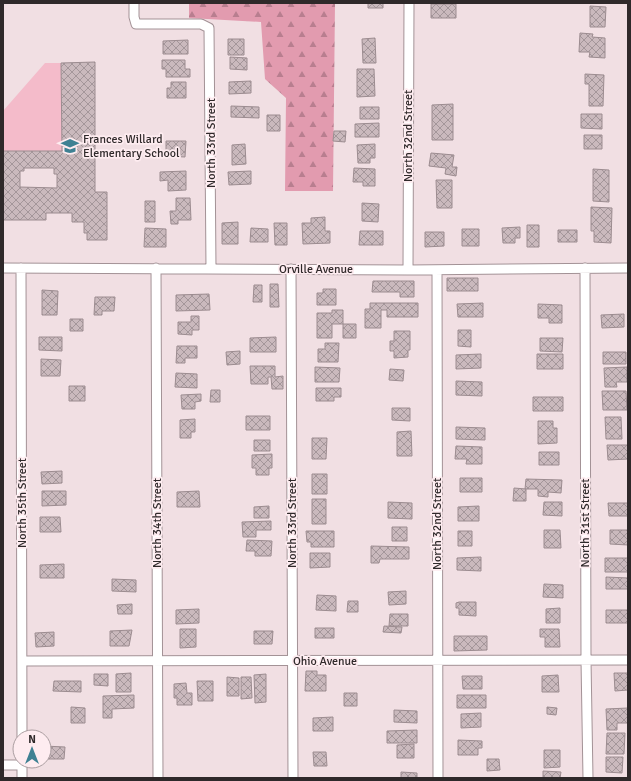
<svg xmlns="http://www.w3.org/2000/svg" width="631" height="781" viewBox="0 0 631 781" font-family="Signika,sans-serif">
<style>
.green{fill:#f4bbca}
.forest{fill:url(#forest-firs)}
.building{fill:url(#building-cross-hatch);stroke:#9c8c90;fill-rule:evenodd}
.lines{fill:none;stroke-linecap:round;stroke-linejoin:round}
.street-casing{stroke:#a39296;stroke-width:11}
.street{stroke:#fff;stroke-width:9}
.labels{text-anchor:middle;stroke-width:3.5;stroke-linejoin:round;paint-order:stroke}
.street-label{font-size:12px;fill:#2f292a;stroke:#feecf0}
.poi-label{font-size:12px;fill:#2f292a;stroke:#feecf0;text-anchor:start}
</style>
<defs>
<pattern id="forest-firs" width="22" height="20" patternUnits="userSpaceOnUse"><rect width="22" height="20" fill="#e29baf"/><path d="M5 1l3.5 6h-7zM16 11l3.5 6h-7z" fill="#b87e8f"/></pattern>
<pattern id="building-cross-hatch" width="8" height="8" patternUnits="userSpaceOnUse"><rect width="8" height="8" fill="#cab9bd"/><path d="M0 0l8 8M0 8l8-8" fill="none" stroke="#a4969a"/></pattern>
</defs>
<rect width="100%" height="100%" fill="#f1dfe3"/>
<path class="green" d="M45,63H61L62,151H3V111Z"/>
<path class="forest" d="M189,3H335L333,191H285L286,98L265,79L261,22L189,18Z"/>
<path class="building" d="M368,3H383V8H368Z
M431,4H456V18H431Z
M590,6L606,7L605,27H590Z
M580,33L593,34L592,37L605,38V58L589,57L590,52H579Z
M375,38L376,63H363L362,39Z
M228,39H244V55H228Z
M188,40V54H163V41Z
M230,57L247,58V70L230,69Z
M162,60H185V69H190V77H166V69H162Z
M95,62V192H107V240H87V233H84V222H72V213H46V220H3V151H62L61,63ZM24,168H54V174H57V188L20,187V171H24Z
M357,69H374L375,96L357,97Z
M585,74L604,75L603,106H589V84H585Z
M251,81V93L229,94V82Z
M171,82H186V98H167V88H171Z
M453,104V140H432V105Z
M231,106L259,107V118L231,117Z
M360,107H379V119H360Z
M581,114H602V129L581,128Z
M267,115H280V131H267Z
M379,123V137H355V124Z
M334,131H346L345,142L333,141Z
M584,135H602V149H584Z
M166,141H186L185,157L166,156Z
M245,144L246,164L232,165V145Z
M375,144V158H370V163H358L357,145Z
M431,153L454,155L452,167H457L456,176L445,174L446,168L429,166Z
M354,168L375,169V186H363V182H353Z
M593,169L609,170V202L593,201Z
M186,171V190L168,191V180L160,181V172Z
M251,171V184L229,185L228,172Z
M436,180H452V208H437Z
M176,198H190L191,220H178V224H171L170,211H176Z
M145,201H155V222H145Z
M362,203L379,204L378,222L362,221Z
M591,207L612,208L611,243L594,242V231H591Z
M325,217V231H330V243L303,244L302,223H311V218Z
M238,222V244H222V223Z
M274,223H287V245H275Z
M527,225H539V247H527Z
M520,227V238H515V243H503L502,228Z
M145,228L166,229V247H144Z
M251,228L268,229V242H250Z
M462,229H479V246H462Z
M558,230H577V242H558Z
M360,231H383V245H359Z
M425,232H444V246L425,247Z
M447,278H478V291H447Z
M373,281H414V297H400V292H372Z
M270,284H278L279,307H270Z
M254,285H262V302H253Z
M323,289H336V305H317V293H323Z
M42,290L58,291L57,315H42Z
M209,294L210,310L176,311V295Z
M95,297H115L114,311H102V315H94Z
M370,303H418V317H387V310H381V328H365V309H370Z
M483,303V317H458L457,304Z
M538,304L562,305V323H549V318H538Z
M332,310H343V324H332V338H317V313H332Z
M624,314V327L602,328L601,315Z
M191,316H199V330H192V335L178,334V322H191Z
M70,319H83V331H70Z
M343,324H356V338H343Z
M458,330H471V347L458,346Z
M394,331H410V350H408V357L394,358V351H390V341H394Z
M39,337H62V351L39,350Z
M276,337V352H250V338Z
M540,338H563L562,352L540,351Z
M325,343H339L338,362H318V349H325Z
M177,346H197V358H185V363H176Z
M240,351V364L227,365L226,352Z
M603,352H626V364H603Z
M481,354V368L456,369V355Z
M537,354H563V369H537Z
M41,359L61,360L60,376H41Z
M250,366H275V377L283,376V389H272L271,377H268V384H251Z
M315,367L340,368L339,382H315Z
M627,367V382H616L617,387H605L604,368Z
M390,369L404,370L403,381L389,380Z
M176,373L197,374V388L175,387Z
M456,381L482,382V396L456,395Z
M69,386H85V401H69Z
M316,388H341V397H334V401H316Z
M211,390H220V402H210Z
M602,391H626L627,410H603Z
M201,394V401L195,402V409H182L181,395Z
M533,397H563V411H533Z
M392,408H410V421L392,420Z
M246,416H270V430H246Z
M605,417H621L622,439H606Z
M195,419V432H191V438H180V420Z
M538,421H553V428H557V443L538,444Z
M456,427L485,428V440L456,439Z
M411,431L412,456H397V432Z
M312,438H327L326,459H312Z
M254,440H270V451H254Z
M607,445H628V459L608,460Z
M456,446L482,447V464H466L467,459H455Z
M539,452H559V465H539Z
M272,454V468H269V475H256V468H252V455Z
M62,471V483L42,484L41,472Z
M312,474H327V494H312Z
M460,478H482V492H460Z
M526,479L562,480L561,493L548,492V497L538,496V489H525Z
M514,488L526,489V501H513Z
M42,491H66V505L42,506Z
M199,491L200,507H177V492Z
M312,499H326V524H312Z
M388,502L412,503V519L388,518Z
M544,502H562V516L543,515Z
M608,503H628V516H609Z
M269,506V518H254V507Z
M479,506V521H458V507Z
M40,517H60L61,532H40Z
M271,521V530H256V537H243L242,522Z
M392,527H407V541H392Z
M544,530H560L561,548H544Z
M610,530H628V545L610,544Z
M306,531H334V547H311V542H307Z
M458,531H472V546H458Z
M247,540L272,541L271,556H255V551H246Z
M371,546L409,547V559H380L379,563H371Z
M310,553H330V567L310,568Z
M481,557V571L457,570V558Z
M605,558H628V572H605Z
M64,564V578H40V565Z
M606,577L628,578V589H606Z
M112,579L136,580V592L112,591Z
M544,584L563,585V598L543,597Z
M406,591V604L389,605L388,592Z
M317,595L336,596V611L316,610Z
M348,601H358V612H347Z
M459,602H476V616L459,615V608H456V603Z
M132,604V614H118L117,605Z
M560,608V623H546V609Z
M199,609V623L176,624V610Z
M606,610H628V623H606Z
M390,614H408V626H389Z
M384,626L402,627L401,633L383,632Z
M315,628H334V638H315Z
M180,629H196V647L180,648Z
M540,629H559L560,647H545V637H540Z
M132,630L129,646H110V631Z
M254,631H273L272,644H254Z
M54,632V646L36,647L35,633Z
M454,636H487V650L454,651Z
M306,671H317V675H326V691H305Z
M131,673V692H116V674Z
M614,673H628V690L615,691Z
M94,674H108V686L94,685Z
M266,674V702L255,703L254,675Z
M558,675L559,692H542V676Z
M462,676H482V689H463Z
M227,677L239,678V696H227Z
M241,677H251L252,698L241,699Z
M54,681H81V692L53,691Z
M197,681H213V701H198Z
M186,683L187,693H192V705H177V698H174V684Z
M344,693H357V706H344Z
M134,695V708L112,709V718H103V696Z
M457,695H486V708H457Z
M71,707L85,708V723H71Z
M547,707L557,708L556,715L547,714Z
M628,708V723H617V730H607L606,709Z
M394,710L417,711V723L394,722Z
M481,713V727L461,728V714Z
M333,717V731H313V718Z
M417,730V743H387V731Z
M607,733H625L624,754H606Z
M458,740L482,741V748H478V755H458Z
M414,744V758H397V745Z
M44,746L65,747L64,759H44Z
M544,750H560V767L544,768Z
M313,752H326L327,766H314Z
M606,757H623L622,773L606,772Z
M487,759H499L500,770L487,771Z
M543,771L561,772L560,778H543Z
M401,772L417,773V778H397H401Z"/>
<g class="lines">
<g class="street-casing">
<path id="street" d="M134,3V17L136,24H201L209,28L211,269
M3,268L408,270L628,268
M21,268L22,737
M156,268L158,778
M585,268L586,660L588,778
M291,269L293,778
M408,270L409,3
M437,270L438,778
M22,661L628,660
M22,761V778
M3,765H22"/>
</g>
<use href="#street" class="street"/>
</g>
<defs>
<g id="school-bare" transform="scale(1.38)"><path d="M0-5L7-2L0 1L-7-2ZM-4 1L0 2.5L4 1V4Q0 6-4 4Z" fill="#3f8193" stroke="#feecf0" stroke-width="2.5" paint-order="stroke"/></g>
</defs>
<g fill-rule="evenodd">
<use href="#school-bare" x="70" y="146"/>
</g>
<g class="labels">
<g class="street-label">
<text transform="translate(408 136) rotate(-90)" y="4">North 32nd Street</text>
<text transform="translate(211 143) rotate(-90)" y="4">North 33rd Street</text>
<text x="316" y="273">Orville Avenue</text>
<text transform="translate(22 503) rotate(-90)" y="4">North 35th Street</text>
<text transform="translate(157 523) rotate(-90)" y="4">North 34th Street</text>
<text transform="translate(292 523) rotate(-90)" y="4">North 33rd Street</text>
<text transform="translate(585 523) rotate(-90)" y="4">North 31st Street</text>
<text transform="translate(437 524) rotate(-90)" y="4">North 32nd Street</text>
<text x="325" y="665">Ohio Avenue</text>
</g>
<g class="poi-label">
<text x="83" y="143">Frances Willard<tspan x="83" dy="14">Elementary School</tspan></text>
</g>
</g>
<rect width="631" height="781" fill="none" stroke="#2f292a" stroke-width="8"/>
<g transform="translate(32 749)"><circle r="19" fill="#feecf0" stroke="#ab9ea1"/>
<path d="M0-3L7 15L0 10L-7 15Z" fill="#3f8193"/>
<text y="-6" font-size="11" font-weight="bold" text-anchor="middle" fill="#2f292a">N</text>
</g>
</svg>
